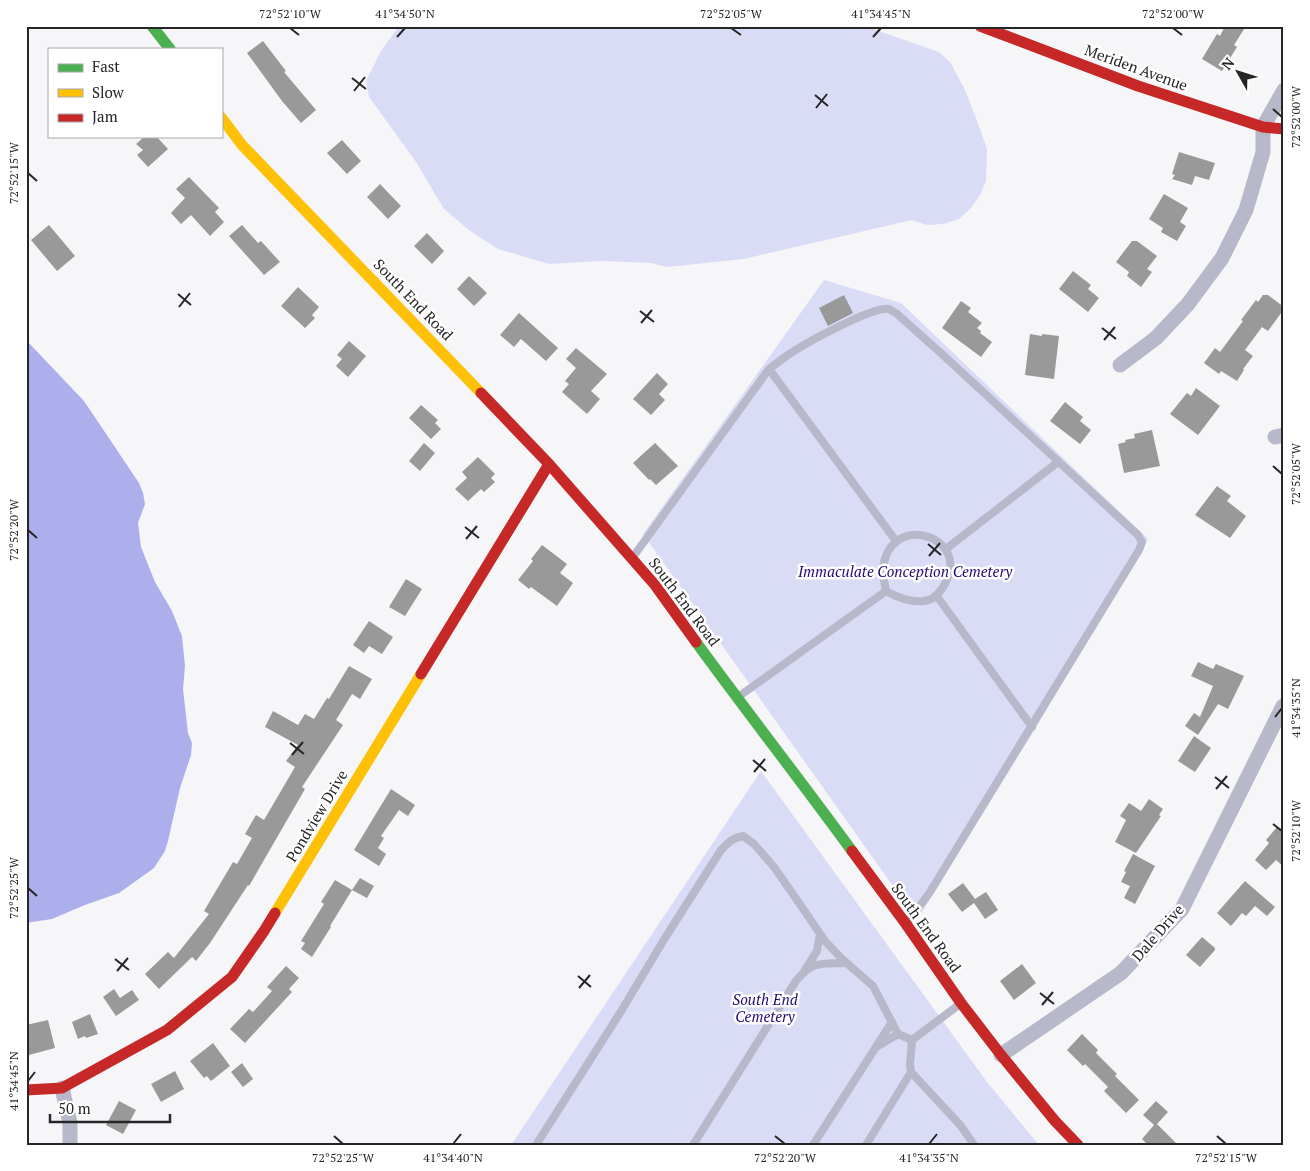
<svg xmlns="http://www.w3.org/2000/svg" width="1310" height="1171" viewBox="0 0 1310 1171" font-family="'PT Serif',serif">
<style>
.green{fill:#dadcf6}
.water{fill:#adafec}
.building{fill:#99999a}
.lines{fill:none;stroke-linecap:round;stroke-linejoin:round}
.lane{stroke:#b7b8c9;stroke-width:8}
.street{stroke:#b7b8c9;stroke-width:15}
.fast{stroke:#4caf50;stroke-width:11}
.slow{stroke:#ffc107;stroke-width:11}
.jam{stroke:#c62828;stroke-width:11}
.ticks{fill:none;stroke:#262628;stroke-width:2}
.labels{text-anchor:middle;stroke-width:5;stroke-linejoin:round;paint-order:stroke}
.street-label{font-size:15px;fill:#262628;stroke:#fff}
.park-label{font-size:15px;font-style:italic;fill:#240b71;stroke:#fff}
.neatline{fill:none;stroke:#262628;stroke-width:2}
.ticks-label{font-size:12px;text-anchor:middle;fill:#262628}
</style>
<rect width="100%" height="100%" fill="#f6f6f9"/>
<path class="green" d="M399,26H869L876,30L939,52L950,62L965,90L976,118L987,149L986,181L980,195L971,208L959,219L943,224L927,225L912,220L744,259L667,267L651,263L600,261L549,264L498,249L470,231L444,209L416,162L369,97L366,81L381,51Z
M824,280L901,303L1148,539L1035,729L917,920L643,534Z
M761,771L987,1082L1039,1145H511Z"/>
<path class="water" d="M26,340L84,401L139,483L143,493L145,504L138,523L141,547L155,582L172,611L182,636L185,666L183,689L188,733L192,743L191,755L180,788L168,841L165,851L154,868L119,893L85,905L52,919L26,923Z"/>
<path class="building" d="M1225,26H1246L1234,45L1237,47L1222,71L1202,59L1217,34L1220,36Z
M263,41L286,71L284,72L316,110L301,123L282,101L247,53Z
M145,136H156L168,149L148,167L137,155L143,150L136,144Z
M342,140L361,161L347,174L327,153Z
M1179,152L1215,163L1209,180L1195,176L1192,185L1172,179L1175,175L1172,174Z
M189,177L219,208L215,212L224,222L210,236L191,215L181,224L171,213L185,198L176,189Z
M380,184L401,206L388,219L367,197Z
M1164,194L1188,208L1180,222L1186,226L1177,241L1161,232L1163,228L1149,219Z
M49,225L75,256L57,271L31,240Z
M242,225L258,243L261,241L280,262L264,275L229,236Z
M427,233L444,251L432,264L414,246Z
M1132,241H1137L1157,256L1147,269L1152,272L1141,287L1127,276L1129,272L1116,262Z
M1073,271L1091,285L1088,289L1099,298L1088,312L1059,289Z
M469,276L487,293L474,306L457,289Z
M298,287L319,307L312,315L315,318L305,328L281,306Z
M844,295L853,313L828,326L819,308Z
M1263,295H1268L1284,307V309L1268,331L1262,327L1245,350L1253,356L1243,369L1244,370L1237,381L1221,371L1219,374L1204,363L1215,348L1220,352L1243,321L1241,320L1256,300L1258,302Z
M961,301L971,308L968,312L982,323L977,328L981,331L980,333L992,342L981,357L942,328Z
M519,313L558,348L546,361L521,339L514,347L500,335Z
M1030,334L1042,336V334L1059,336L1054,379L1025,375Z
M349,341L366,356L348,377L336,366L342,359L337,355Z
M576,348L607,374L591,391L600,399L587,414L562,392L569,384L565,381L576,368L566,359Z
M657,373L668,384L659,394L665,400L651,415L633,399Z
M1196,388L1220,406L1198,435L1170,414L1187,393L1191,396Z
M1065,402L1083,417L1080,421L1091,430L1080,444L1050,421Z
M421,405L438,420L435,423L441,429L431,439L409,418Z
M1152,430L1160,466L1124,473L1118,444L1126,442L1125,440L1135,438L1134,434Z
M424,443L435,453L420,471L409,461Z
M655,443L678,466L656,485L650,479L649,480L633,463Z
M478,457L495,474L491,478L495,482L484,492L481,489L468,501L455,489L467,478L462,472Z
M1217,486L1231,496L1227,501L1246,516L1230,538L1195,515Z
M542,545L567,564L560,573L573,583L557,606L531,587L529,589L518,580L533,561L531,559Z
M406,579L422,589L405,616L389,607Z
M369,621L393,637L382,654L369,646L364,653L353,645Z
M1198,662L1213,669L1216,664L1244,676L1228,709L1218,704L1198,735L1185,726L1194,713L1200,717L1213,686L1191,676Z
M349,666L372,679L360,699L352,694L336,720L343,725L302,787L305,789L249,886L248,885L210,943L196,961L192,957L159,989L145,974L168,952L174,958L209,914L204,911L233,862L237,864L252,838L245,834L256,815L264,820L295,767L286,761L298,745L265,727L273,711L298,725L305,714L314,719L327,698L329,699Z
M1194,736L1211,748L1195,772L1178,761Z
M391,789L415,805L408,816L399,810L381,836L384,838L378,848L386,854L379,866L354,850L377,812Z
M1149,799L1163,809L1159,815L1161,816L1136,853L1115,842L1126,820L1120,816L1129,803L1141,811Z
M1277,827L1284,833V867L1276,860L1266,870L1255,860L1269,843L1266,840Z
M1133,854L1155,866L1135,904L1124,898L1130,886L1121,882L1126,872L1124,871Z
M360,878L374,886L367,898L352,890Z
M335,880L352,890L330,926L331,927L312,957L301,949L305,943L301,941L324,904L321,902Z
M1245,881L1275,907L1267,916L1255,906L1246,916L1242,913L1231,926L1217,913Z
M963,883L975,899L986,892L998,910L985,919L974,903L962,912L948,894Z
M1202,937L1215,948V950L1200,967L1186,955Z
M1022,964L1036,983L1014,1000L1000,981Z
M286,966L299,978L289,989L292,992L245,1043L230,1029L249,1009L253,1012L272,991L267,987Z
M114,989L120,998L132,990L139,1000L116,1016L103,997Z
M90,1014L98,1034L86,1038L85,1036L78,1039L72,1022Z
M48,1020L55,1048L29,1055L26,1045V1025Z
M1082,1034L1098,1050L1096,1053L1117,1074L1115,1076L1139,1100L1126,1113L1104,1091L1108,1087L1085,1064L1083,1066L1067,1050Z
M213,1043L230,1066L211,1081L207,1076L204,1078L190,1061Z
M242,1063L253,1079L243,1087L231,1072Z
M175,1071L184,1089L161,1102L151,1084Z
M119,1101L136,1110L123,1134L106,1125Z
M1156,1101L1168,1112L1157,1124L1178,1145H1148L1142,1139L1154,1125L1143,1115Z"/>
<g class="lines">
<path class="lane" d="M769,369L896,541
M946,549L1058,462
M633,557L769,369C776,364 783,358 791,353C806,343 873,306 889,309C891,310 893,312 896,313L943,355L1138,535L1142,542L1139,550L930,892L908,922
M936,595L1032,727
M738,697L886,591C885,583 882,575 883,568C890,513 964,534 948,577C945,585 940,593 933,598C919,606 898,598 886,591
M805,970L817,951L820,934
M960,1004L912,1040L910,1064L911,1072L961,1126L974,1145
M878,1046L898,1034
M536,1145L620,1013L665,938L721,850C729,842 732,838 743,836L754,844L774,867L797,900L825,941L841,958L873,986L898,1034L912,1040
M693,1145L796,981C813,960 822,964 846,963
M813,1145L892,1022
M866,1145L911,1072"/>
<path class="street" d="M1120,365L1156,338L1188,304L1222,258L1246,210L1263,152V127L1284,90
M1275,437L1284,435
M1001,1055L1121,973L1182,909L1283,706
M62,1088L70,1123V1145"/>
<path class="fast" d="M152,26L170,49
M696,642C747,712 801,781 852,851"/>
<path class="slow" d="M221,117L242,145L481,393
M275,913L421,674"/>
<path class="jam" d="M980,26L1138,86L1263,127L1284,129
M481,393L549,464L655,585L696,642
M421,674L549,464
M852,851L906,924L961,1003L1001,1055L1055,1121L1078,1145
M26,1090L62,1088L167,1030L232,977L264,931L275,913"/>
</g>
<path class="ticks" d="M290,28L299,35M731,28L741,35M1173,28L1182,35M397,37L405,28M873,37L881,28M352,78L366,89M354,91L365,77M815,95L828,106M816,108L827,94M1273,109L1282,117M28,173L37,181M178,294L191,305M179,307L190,293M640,311L654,322M641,323L652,310M1102,328L1116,339M1104,340L1115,327M1273,466L1282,474M465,527L479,538M28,530L37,538M466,539L477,526M928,544L941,555M929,556L940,543M1275,717L1282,708M290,743L304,754M292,755L303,742M753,760L766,771M754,772L765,759M1215,777L1229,788M1216,789L1227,776M1273,824L1282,831M28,888L37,896M115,959L129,970M117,971L128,958M578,976L591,987M579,988L590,975M1040,993L1054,1004M1042,1005L1053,992M28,1081L35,1072M334,1136L343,1144M775,1136L785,1144M1217,1136L1226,1144M453,1144L461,1134M929,1144L937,1134"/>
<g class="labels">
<g class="street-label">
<text transform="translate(1136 68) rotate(20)" y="5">Meriden Avenue</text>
<text transform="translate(413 300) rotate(46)" y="5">South End Road</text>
<text transform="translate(684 602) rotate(53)" y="5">South End Road</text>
<text transform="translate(317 816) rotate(-59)" y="5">Pondview Drive</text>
<text transform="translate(926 928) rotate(54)" y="5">South End Road</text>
<text transform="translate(1158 933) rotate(-49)" y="5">Dale Drive</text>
</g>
<g class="park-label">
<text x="905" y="577">Immaculate Conception Cemetery</text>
<text x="765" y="1005">South End<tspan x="765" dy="17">Cemetery</tspan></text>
</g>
</g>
<rect width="1310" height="1171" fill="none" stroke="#ffffff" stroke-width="55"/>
<rect x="48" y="48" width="175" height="90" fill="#ffffff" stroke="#a8a8a9"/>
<rect x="58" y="64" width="25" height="8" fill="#4caf50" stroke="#a8a8a9"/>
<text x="92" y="72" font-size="15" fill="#262628">Fast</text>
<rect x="58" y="89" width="25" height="8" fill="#ffc107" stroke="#a8a8a9"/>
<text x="92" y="98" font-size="15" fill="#262628">Slow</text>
<rect x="58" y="114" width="25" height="8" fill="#c62828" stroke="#a8a8a9"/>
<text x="92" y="122" font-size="15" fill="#262628">Jam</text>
<g transform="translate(1238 72) rotate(309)" stroke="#ffffff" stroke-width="4" paint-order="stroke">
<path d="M0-4L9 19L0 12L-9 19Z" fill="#262628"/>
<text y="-8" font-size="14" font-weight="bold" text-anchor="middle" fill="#262628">N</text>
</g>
<path d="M50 1114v8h120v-8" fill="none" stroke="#262628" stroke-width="2.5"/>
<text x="58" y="1114" font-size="15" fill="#262628" stroke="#ffffff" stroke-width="4" paint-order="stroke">50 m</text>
<rect x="28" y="28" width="1254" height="1116" class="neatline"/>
<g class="ticks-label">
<text x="290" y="18">72°52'10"W</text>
<text x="405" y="18">41°34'50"N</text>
<text x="731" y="18">72°52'05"W</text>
<text x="881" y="18">41°34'45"N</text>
<text x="1173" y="18">72°52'00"W</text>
<text transform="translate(1296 117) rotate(-90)" y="4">72°52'00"W</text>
<text transform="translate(14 173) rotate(-90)" y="4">72°52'15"W</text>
<text transform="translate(1296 474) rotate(-90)" y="4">72°52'05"W</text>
<text transform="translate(14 530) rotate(-90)" y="4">72°52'20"W</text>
<text transform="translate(1296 708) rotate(-90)" y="4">41°34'35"N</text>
<text transform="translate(1296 831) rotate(-90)" y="4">72°52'10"W</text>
<text transform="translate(14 888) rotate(-90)" y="4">72°52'25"W</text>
<text transform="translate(14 1081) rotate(-90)" y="4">41°34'45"N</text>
<text x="343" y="1162">72°52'25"W</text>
<text x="453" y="1162">41°34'40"N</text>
<text x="785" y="1162">72°52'20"W</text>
<text x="929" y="1162">41°34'35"N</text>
<text x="1226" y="1162">72°52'15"W</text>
</g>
</svg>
